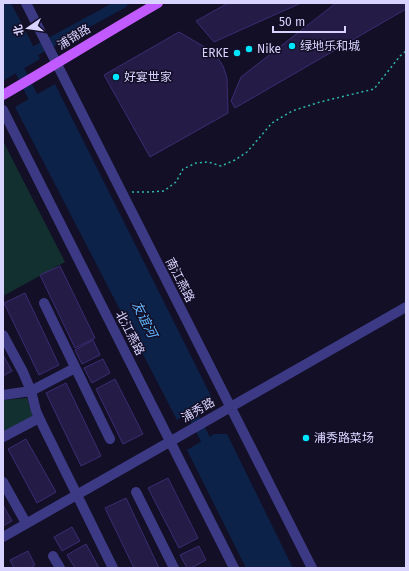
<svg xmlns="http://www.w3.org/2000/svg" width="409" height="571" viewBox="0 0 409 571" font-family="'Fira Sans','Noto Sans SC',sans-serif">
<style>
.green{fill:#12302f}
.water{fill:#0c2248}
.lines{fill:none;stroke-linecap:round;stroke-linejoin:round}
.canal{stroke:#0c2248;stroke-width:10}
.building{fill:#241b47;stroke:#3b2d73}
.path{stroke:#2fb8b0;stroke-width:1.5;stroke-dasharray:2 3;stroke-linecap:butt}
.minor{stroke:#3d3a85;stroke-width:10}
.major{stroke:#c25bff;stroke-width:10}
.poi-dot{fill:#00e5ff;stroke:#130f26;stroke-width:1.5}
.labels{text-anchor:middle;stroke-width:3;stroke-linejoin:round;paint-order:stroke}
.street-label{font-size:12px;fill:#d9d4ff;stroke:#130f26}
.poi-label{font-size:12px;fill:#d9d4ff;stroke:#130f26;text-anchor:start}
.water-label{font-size:13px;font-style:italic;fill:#62b6ff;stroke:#130f26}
</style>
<rect width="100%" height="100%" fill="#130f26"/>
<path class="green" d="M3,141L65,262L3,296Z
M27,398L33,417L3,432V400Z"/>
<path class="water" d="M3,3H11L40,59L3,81Z
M55,84L211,396L210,402L177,420L15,107Z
M214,434H227L293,568H246L187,450Z"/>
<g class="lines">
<path class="canal" d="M35,51L123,3
M20,71L38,107
M185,400L211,450"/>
</g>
<path class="building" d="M228,3H301L214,42L196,21Z
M336,3H406V9L235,108L231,101L241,77Z
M179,32L208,49L216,55L223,66L227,78L228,113L150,157L104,75Z
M60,266L95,338L75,348L40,275Z
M25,293L59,365L39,375L4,303Z
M93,340L100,355L82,364L75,350Z
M3,355L12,371L3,376Z
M103,359L110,373L92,383L84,368Z
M115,379L143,434L123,444L96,389Z
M66,383L101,456L81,466L46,393Z
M26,439L56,492L37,503L8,449Z
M168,478L198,538L179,548L148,488Z
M126,498L159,568H134L105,508Z
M3,505L12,521L3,526Z
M72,527L80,541L62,551L54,537Z
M86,544L99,568H75L67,555Z
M199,546L206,560L191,568H187L180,555Z
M28,551L35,565L30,568H14L10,560Z"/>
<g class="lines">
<path class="path" d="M132,192H150L164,191L176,182L183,169L196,163L208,162L221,166L235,160L247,152L272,123L292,111L320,102L374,89L400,56L406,51"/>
<path class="minor" d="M26,3L312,568
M3,110L234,568
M44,303L110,439
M3,335L23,372L31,391L36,411L43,426L113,568
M3,395L31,391L75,368
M3,437L39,418
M3,482L26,523
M136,492L174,568
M3,537L406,307
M53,556L60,568"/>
<path class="major" d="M3,95C55,65 106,33 158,3"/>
</g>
<g class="poi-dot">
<circle cx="292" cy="46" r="4"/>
<circle cx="249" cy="49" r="4"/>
<circle cx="237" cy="53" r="4"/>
<circle cx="116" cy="77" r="4"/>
<circle cx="306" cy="438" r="4"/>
</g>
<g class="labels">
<g class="street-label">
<text transform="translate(74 37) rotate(-32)" y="4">浦锦路</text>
<text transform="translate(180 280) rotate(63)" y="4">南江燕路</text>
<text transform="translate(130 333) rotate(63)" y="4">北江燕路</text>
<text transform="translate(198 410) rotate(-30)" y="4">浦秀路</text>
</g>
<g class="poi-label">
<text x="300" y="50">绿地乐和城</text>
<text x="257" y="53">Nike</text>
<text x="229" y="57" text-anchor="end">ERKE</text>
<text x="124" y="81">好宴世家</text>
<text x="314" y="442">浦秀路菜场</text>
</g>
<g class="water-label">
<text transform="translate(145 319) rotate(63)" y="5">友谊河</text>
</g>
</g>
<rect width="409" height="571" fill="none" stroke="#d9d4ff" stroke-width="8"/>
<g transform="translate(28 28) rotate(257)" stroke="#130f26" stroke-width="3" paint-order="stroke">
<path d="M0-3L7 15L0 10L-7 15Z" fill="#d9d4ff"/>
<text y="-6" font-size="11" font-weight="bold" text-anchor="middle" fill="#d9d4ff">北</text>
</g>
<path d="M273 26v6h72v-6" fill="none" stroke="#d9d4ff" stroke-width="2"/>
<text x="279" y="26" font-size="12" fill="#d9d4ff" stroke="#130f26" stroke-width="3" paint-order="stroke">50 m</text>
</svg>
